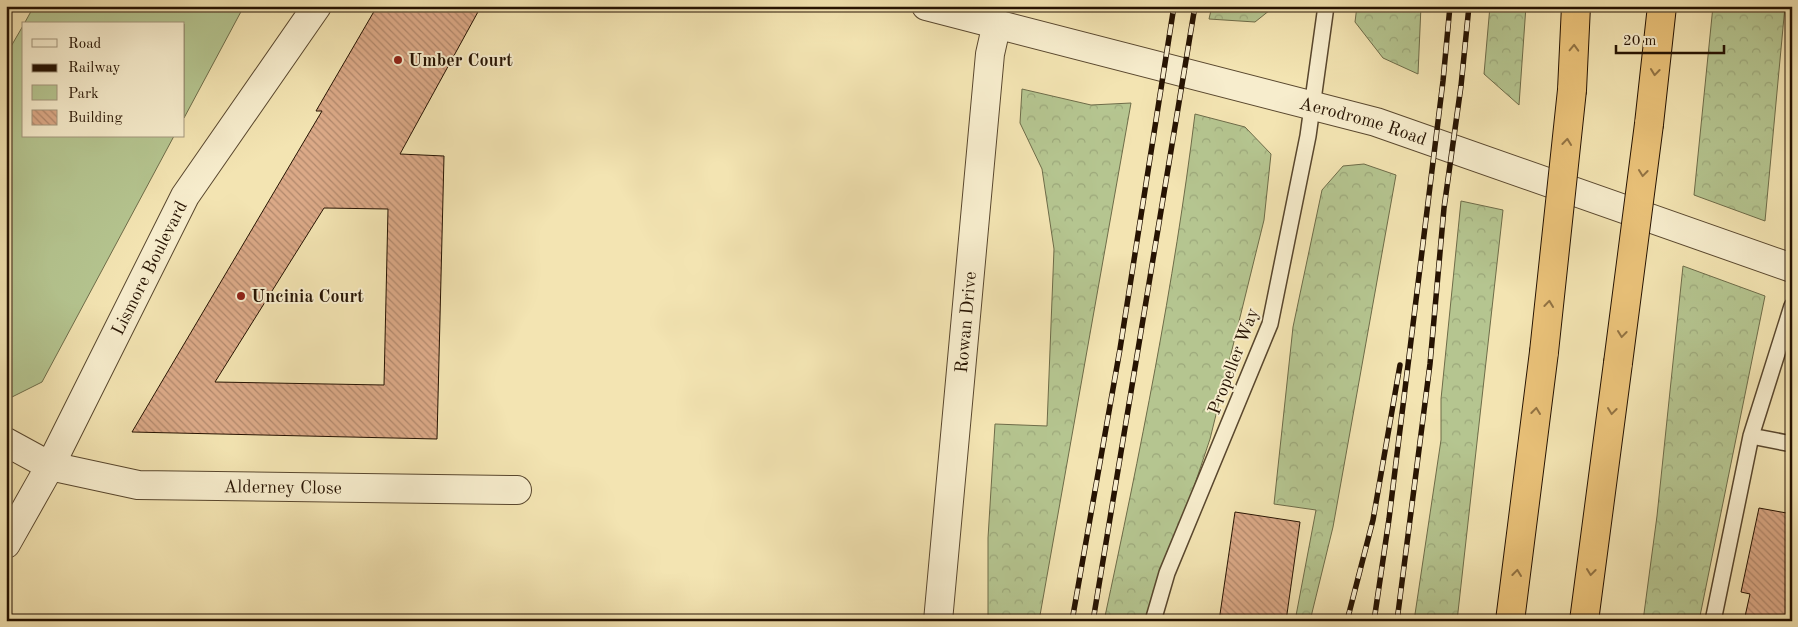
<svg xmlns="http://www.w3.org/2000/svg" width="1798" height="627" viewBox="0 0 1798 627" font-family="'Old Standard TT',serif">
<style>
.forest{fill:url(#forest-crowns);stroke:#6e6c49}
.green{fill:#b5c590;stroke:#6e6c49}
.building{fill:url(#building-back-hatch);stroke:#261302;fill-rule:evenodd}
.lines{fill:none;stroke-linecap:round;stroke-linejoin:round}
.service-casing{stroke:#59472e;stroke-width:18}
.minor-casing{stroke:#59472e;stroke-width:30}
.tertiary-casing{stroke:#59472e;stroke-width:30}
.motorway-casing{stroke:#261302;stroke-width:30}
.service{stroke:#f7edcd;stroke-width:15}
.minor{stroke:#f7edcd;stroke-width:28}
.tertiary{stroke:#f7edcd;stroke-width:28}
.motorway{stroke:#eac279;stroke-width:28}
.rail-casing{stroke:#261302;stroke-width:5.5}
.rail{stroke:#f7edcd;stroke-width:4;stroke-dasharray:11;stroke-linecap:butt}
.motorway-bridge-casing{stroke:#261302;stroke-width:30;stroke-linecap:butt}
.motorway-bridge{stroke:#eac279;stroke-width:28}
.oneway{stroke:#927343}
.poi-dot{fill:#8f2418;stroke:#f7edcd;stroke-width:2}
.labels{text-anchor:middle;stroke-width:4;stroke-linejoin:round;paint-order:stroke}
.poi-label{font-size:18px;font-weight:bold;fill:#261302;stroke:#f7edcd;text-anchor:start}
.street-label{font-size:18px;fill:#261302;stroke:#f7edcd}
</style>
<defs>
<pattern id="forest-crowns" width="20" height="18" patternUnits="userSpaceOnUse" patternTransform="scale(1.25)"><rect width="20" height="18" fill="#b5c590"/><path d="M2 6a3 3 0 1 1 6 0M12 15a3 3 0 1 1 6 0" fill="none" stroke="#9ca87b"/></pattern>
<pattern id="building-back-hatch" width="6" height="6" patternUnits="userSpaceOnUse" patternTransform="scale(1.25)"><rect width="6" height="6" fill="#dba987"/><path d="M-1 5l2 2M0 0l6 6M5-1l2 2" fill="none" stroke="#b1886c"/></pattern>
</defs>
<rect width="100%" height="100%" fill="#f3e4b2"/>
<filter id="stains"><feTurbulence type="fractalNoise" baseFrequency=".004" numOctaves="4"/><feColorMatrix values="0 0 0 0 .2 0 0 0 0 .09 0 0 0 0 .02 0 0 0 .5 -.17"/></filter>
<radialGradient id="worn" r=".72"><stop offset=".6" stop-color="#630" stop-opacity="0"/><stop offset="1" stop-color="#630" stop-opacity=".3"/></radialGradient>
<path class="forest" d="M1212,6H1275L1255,22L1209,19Z
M1357,6H1421L1418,74L1383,58L1355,22Z
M1490,6H1526L1519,105L1484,74Z
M1713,6H1785L1765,221L1694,195Z
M1022,89L1091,105L1131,103L1039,621H988V538L995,424L1047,426L1054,249L1042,169L1020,123Z
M1195,114L1245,127L1271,154L1264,220L1210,439L1149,621H1104C1140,453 1174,285 1195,114Z
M1364,164L1396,175L1333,527L1310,621H1295L1316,510L1274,504L1293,327L1322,190L1343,166Z
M1461,201L1503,210L1457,621H1414L1441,440V399Z
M1683,266L1765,296L1699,621H1643L1657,516Z"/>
<path class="green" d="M34,6H244L184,118V24H24Z
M24,24V136H174L42,382L6,400V55Z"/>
<path class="building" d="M376,8L479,10L400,154L444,156L437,439L132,432L322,111H316ZM324,208L388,209L384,385L215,382Z
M1759,508L1792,514V621H1744L1750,594L1741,592Z
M1235,512L1300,522L1286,621H1219Z"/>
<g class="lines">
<g class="service-casing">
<path id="service" d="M1751,436L1792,444
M1153,621L1167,573L1270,324L1308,136L1326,6
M1713,621L1751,436L1792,306"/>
</g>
<g class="minor-casing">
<g id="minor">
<path id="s1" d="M6,442L50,466L138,485L517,490"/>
<path id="s2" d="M6,544L50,466L185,196L317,6"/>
<path id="s3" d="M938,621L990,54L997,23"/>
</g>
</g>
<g class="tertiary-casing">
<g id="tertiary">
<path id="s4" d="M926,6L1376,122L1792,268"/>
</g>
</g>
<g class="motorway-casing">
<path id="motorway" d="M1572,90L1576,6
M1649,124L1662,6
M1510,621L1544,352
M1584,621L1618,363"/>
</g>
<use href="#service" class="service"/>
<use href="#minor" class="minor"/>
<use href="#tertiary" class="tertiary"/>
<use href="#motorway" class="motorway"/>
<g class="rail-casing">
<path id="rail" d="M1072,621L1120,349L1174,6
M1093,621L1195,6
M1347,621L1373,520L1400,365
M1374,621L1389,519L1443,81L1450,6
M1397,621L1430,364L1444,208L1461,86L1469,6"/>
</g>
<use href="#rail" class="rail"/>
<g class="motorway-bridge-casing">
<path id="motorway-bridge" d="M1544,352L1572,90
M1618,363L1649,124"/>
</g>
<use href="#motorway-bridge" class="motorway-bridge"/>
</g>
<defs><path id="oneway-chevron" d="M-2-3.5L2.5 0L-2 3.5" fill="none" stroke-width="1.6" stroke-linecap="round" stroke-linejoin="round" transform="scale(1.25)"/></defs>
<g class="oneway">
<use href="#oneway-chevron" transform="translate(1574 48) rotate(-88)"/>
<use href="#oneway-chevron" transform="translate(1655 72) rotate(96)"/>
<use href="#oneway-chevron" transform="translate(1567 142) rotate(-84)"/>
<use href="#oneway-chevron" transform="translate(1643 173) rotate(97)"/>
<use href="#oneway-chevron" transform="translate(1549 304) rotate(-84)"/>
<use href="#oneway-chevron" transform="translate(1622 334) rotate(97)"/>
<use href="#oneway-chevron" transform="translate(1536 411) rotate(-83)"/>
<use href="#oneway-chevron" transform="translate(1612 411) rotate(97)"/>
<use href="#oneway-chevron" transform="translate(1591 572) rotate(97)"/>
<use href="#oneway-chevron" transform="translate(1517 573) rotate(-83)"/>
</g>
<g class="poi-dot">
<circle cx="398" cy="60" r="5"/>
<circle cx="241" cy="296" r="5"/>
</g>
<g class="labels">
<g class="poi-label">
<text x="408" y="66">Umber Court</text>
<text x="251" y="302">Uncinia Court</text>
</g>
<g class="street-label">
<text dy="6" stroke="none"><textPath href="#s4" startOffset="452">Aerodrome Road</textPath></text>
<text dy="6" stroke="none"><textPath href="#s2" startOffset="311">Lismore Boulevard</textPath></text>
<text dy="6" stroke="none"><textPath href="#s3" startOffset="300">Rowan Drive</textPath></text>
<text transform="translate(1233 361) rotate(-69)" y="6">Propeller Way</text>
<text dy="6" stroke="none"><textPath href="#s1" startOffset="285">Alderney Close</textPath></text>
</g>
</g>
<rect width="1798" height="627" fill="none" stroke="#f3e4b2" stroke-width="25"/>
<rect x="8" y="8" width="1783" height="612" fill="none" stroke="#261302" stroke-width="2.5"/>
<rect x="12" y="12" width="1773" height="602" fill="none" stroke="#261302"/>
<rect x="22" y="22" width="162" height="115" fill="#f7edcd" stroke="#a3967c"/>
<rect x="32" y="39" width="25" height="8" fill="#f7edcd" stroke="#a3967c"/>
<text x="68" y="48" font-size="15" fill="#261302">Road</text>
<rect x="32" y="64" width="25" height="8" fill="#261302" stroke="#a3967c"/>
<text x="68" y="72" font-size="15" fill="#261302">Railway</text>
<rect x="32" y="85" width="25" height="15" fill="#b5c590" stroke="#a3967c"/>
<text x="68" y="98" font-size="15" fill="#261302">Park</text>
<rect x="32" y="110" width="25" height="15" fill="url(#building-back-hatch)" stroke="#a3967c"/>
<text x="68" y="122" font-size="15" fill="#261302">Building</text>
<path d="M1616 45v8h108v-8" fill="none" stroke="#261302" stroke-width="2.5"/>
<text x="1623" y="45" font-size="15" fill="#261302" stroke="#f7edcd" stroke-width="4" paint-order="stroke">20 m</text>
<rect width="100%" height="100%" filter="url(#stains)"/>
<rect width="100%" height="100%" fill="url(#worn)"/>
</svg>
